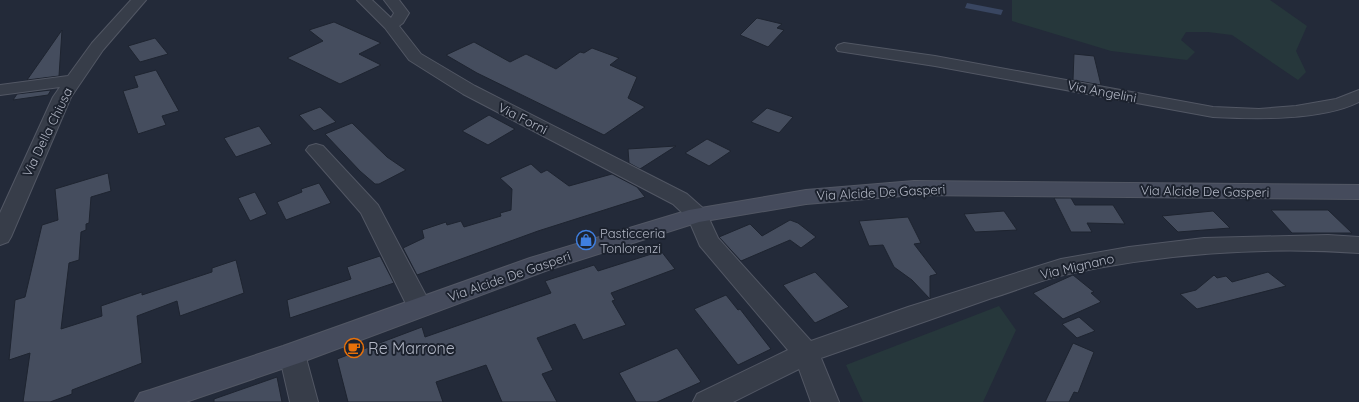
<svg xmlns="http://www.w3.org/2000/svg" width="1359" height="402" viewBox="0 0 1359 402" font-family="Quicksand,sans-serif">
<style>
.green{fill:#26373b}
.water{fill:#394661}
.building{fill:#454d5e;stroke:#1e2430}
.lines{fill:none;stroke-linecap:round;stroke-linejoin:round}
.minor-casing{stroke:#525764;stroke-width:2}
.secondary-casing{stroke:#525764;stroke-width:2}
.minor{fill:#373d49;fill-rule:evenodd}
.secondary{fill:#454b5c;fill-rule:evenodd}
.labels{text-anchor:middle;stroke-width:4;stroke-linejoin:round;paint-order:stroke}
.street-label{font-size:13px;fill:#b2b7c5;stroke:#1c222e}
.poi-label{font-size:13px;fill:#b2b7c5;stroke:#1c222e;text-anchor:start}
.near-poi-label{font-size:16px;fill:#b2b7c5;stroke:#1c222e;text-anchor:start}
</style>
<rect width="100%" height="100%" fill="#232a39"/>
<path class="green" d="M1012,0H1270L1307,26L1296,51L1306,72L1298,80L1232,35L1208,32H1186L1181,40L1195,52L1187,60L1111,51L1012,21Z
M999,306L1016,330L983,402H863L846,365Z"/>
<path class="water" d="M967,3L1003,10L1001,15L965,8Z"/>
<path class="building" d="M757,18L782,24L777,28L784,30L768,47L740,35Z
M334,22L381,43L359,54L381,65L340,84L287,58L323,41L309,30Z
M62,30L59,76L27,80L46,53Z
M155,38L168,54L140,62L128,46Z
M474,42L510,62L526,54L556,69L580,52L584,53L592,48L619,58L610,65L637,77L628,98L645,107L604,135L477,73L446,55Z
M1074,54L1094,56L1101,85L1073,80Z
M156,70L179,111L162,116L166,125L138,134L123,91L138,87L134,76Z
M51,90L48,95L13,100L17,94Z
M320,107L336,122L314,131L299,115Z
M767,108L793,117L779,133L751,122Z
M489,115L515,129L488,145L462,131Z
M352,123L387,157L406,170L379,184H375L360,171L325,134Z
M259,126L272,144L236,157L224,138Z
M707,139L731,151L709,166L685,153Z
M676,146L640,169L629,163L628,149Z
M531,164L541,173L547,170L569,186L612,174L637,187L645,197L538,231L417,275L403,248L424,238L422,230L446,222L447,225L461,221L464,227L501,216L500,213L511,210L512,189L500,178Z
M108,173L111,191L91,197L89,223L86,224V230L81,232L79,260L69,263L61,329L102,316L101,306L142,292V295L212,272V268L236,260L244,293L180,316L177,301L137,316L142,363L72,390V394L50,402H23L30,353L9,360L15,300L25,297L42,225L58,220L55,189Z
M319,183L331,203L286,220L277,202L302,192L301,189Z
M255,192L267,214L250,221L238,198Z
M1054,198H1071L1075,205H1113L1125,224L1087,223L1092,232H1071Z
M1271,210H1328L1352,233H1292Z
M1004,211L1017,230L975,232L964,214Z
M1213,211L1230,228L1178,232L1162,216Z
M908,217L921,243L914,244L937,274L930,276V299L912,280L894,267L883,245L869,246L859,221Z
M790,220L798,223L816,237L801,248L790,240L741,261L719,237L750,224L762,236Z
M661,251L675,269L611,293L615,300L612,301L626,325L583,340L575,324L537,338L553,370L542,374L557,402H502L486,365L436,382L443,402H348L337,359L422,327L425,337L551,293L545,281L594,265L598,271Z
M380,256L394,283L290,318L287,300L351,279L347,267Z
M815,272L849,307L815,323L783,285Z
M1268,272L1286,286L1197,309L1180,294L1196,290L1214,275L1217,278L1226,276L1232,282Z
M1073,275L1094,292L1091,293L1101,302L1063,319L1033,293Z
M726,295L738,310L740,309L771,349L738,365L694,309Z
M1079,317L1095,331L1077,338L1062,324Z
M1073,343L1094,352L1078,393L1074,392L1069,402H1045Z
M677,348L701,382L657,402H636L619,373Z
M277,377L282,402H214V399Z"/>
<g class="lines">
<g class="minor-casing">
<path id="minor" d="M131,0H146L103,50L71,97L11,237L8,242L0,245V213L53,97L60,87L0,95V85L68,76L92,43Z
M357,0H372L391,18L394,13L384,0H399L409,13L403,23L399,26L421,54L475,86L687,194L705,210L718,238L811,341L908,307L1061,259L1129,247L1204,238L1328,235L1359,237V253C1265,246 1157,254 1064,275C1040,280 1016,291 992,298C935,318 878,338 821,358L839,402H811L799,369L733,402H693L697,394L788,350L700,246L688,218L673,204L463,94L409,60L385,28Z
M844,43L935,56L1213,107L1259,109L1296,106L1336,99L1359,90V102C1321,121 1255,119 1213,117L935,66L838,51L836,48L838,45Z
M316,144L323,146L378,205L432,307L429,314L420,316L411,314L361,213L306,150L309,146Z
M292,344L301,347L305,354L318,402H290L279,354L283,347Z"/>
</g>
<g class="secondary-casing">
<path id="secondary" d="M914,181L1359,185V199L914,195L806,204L699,222L548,270L302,362L186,402H135L140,393L150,390L283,346L530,258L689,210L806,190Z"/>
</g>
<use href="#minor" class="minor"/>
<use href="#secondary" class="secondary"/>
</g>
<defs>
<g id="shop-ring" transform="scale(1)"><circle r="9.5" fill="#1c222e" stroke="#3f7fe0" stroke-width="1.5"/><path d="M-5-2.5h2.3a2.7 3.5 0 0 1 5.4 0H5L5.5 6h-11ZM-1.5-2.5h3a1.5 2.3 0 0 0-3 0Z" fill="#3f7fe0"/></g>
<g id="cafe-ring" transform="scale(1)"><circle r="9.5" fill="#1c222e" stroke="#e8710a" stroke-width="1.5"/><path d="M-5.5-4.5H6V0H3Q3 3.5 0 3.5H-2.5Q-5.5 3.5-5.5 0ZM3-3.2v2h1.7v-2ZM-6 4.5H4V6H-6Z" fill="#e8710a"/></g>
</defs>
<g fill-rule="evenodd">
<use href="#shop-ring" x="586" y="240"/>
<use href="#cafe-ring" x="354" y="348"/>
</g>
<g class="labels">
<g class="street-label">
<text transform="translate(1102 91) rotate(11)" y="5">Via Angelini</text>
<text transform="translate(523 118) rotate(27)" y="5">Via Forni</text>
<text transform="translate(47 132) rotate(-64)" y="5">Via Della Chiusa</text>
<text transform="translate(1205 191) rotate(1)" y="5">Via Alcide De Gasperi</text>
<text transform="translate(881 192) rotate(-3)" y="5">Via Alcide De Gasperi</text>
<text transform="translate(1077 266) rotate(-13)" y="5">Via Mignano</text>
<text transform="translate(509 276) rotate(-19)" y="5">Via Alcide De Gasperi</text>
</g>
<g class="poi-label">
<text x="600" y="238">Pasticceria<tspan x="600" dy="15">Tonlorenzi</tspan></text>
</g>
<g class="near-poi-label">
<text x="368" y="354">Re Marrone</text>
</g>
</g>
</svg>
